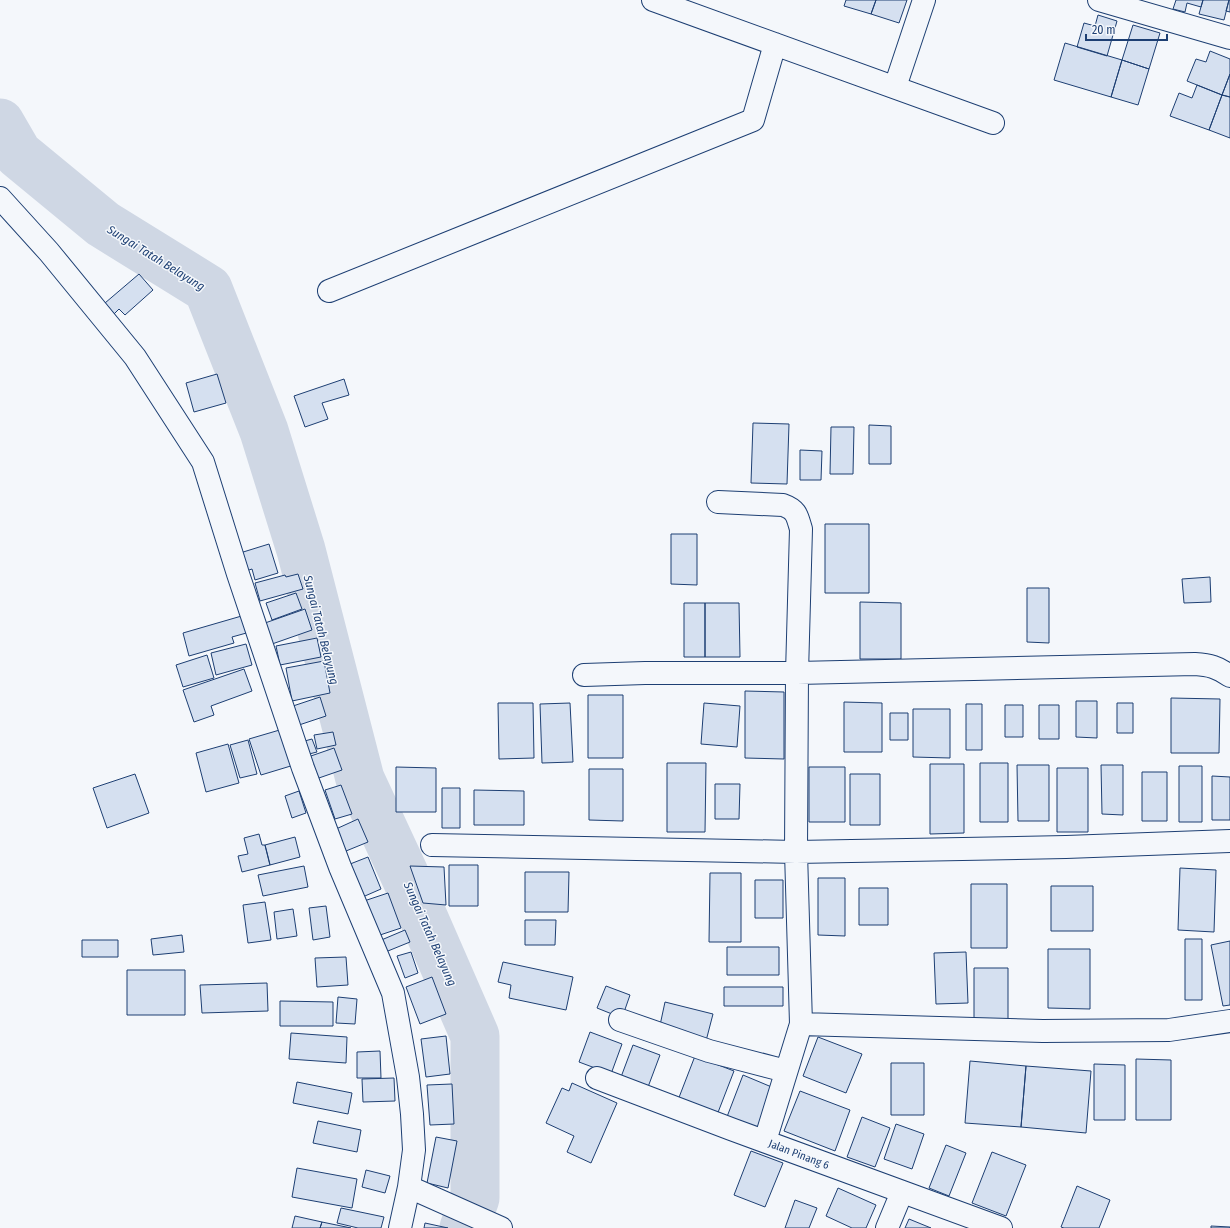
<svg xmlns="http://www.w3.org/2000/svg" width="1230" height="1228" viewBox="0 0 1230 1228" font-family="'Fira Sans Condensed',sans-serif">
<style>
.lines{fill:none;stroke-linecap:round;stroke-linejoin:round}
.river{stroke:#cfd7e4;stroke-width:49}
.building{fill:#d5e0f0;stroke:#1d3f73}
.street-casing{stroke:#1d3f73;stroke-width:24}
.street{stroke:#f4f7fb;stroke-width:22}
.labels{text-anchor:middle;stroke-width:3;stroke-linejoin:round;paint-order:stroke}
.street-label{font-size:11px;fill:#1d3f73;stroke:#f4f7fb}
.water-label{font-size:12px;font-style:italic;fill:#1d3f73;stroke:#f4f7fb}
</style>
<rect width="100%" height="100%" fill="#f4f7fb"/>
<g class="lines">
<path class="river" d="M0,123L18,154L103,224L208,289L264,431L301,550L360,779L407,880L475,1036V1198L464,1228"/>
</g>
<path class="building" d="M846,0H876L871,14L844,6Z
M876,0H907L899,23L871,14Z
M1176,0H1203L1201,7L1187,3L1185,12L1173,9Z
M1203,0H1229L1224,20L1199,14Z
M1229,0H1230V12L1226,11Z
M1098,15L1117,21L1107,56L1077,47L1084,23L1095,26Z
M1133,25L1160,33L1149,69L1122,60Z
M1065,43L1122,60L1111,97L1054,80Z
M1210,51L1230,59V74L1222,95L1187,81L1196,59L1206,62Z
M1122,60L1149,69L1138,105L1111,97Z
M1230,74V97L1222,95Z
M1197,85L1222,95L1209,130L1170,116L1179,93L1192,98Z
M1222,95L1230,97V138L1209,130Z
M139,274L153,290L125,315L119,309L114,314L105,303Z
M217,374L226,403L194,412L186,383Z
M344,379L349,395L322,403L328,419L305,427L294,396Z
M753,423L789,424L787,484L751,483Z
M869,425L891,426V464H869Z
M831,427H854L853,474H830Z
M800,450L822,451L821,480H800Z
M825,524H869V593H825Z
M671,534H697V585L671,584Z
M269,544L278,573L255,580L252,569L246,571L240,553Z
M298,574L303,589L260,601L255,583L285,575L286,577Z
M1210,577L1211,602L1184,603L1182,579Z
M1027,588H1049V643L1027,642Z
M296,593L302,609L272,620L266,603Z
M860,602L901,603V659H860Z
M684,603H705V657H684Z
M705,603H739L740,657H705Z
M305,609L312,630L272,644L265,623Z
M245,615L250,632L232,637L234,643L189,656L183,633Z
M317,638L321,657L280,665L276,646Z
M246,644L252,665L216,675L211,653Z
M207,655L214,678L183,687L176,665Z
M324,661L330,693L292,701L286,668Z
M244,669L252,691L211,706L214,715L194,722L183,690Z
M745,691L784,692V759L745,758Z
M588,695H623V758H588Z
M320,697L326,716L299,725L293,706Z
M1171,698L1220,699L1219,753H1171Z
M1076,701H1097V738L1076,737Z
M844,702L882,703V752H844Z
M498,703H533L534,758L499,759Z
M570,703L573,762L542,763L540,704Z
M704,703L740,706L737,747L701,744Z
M1117,703H1133V733H1117Z
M966,704H982V750H966Z
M1005,705H1023V737H1005Z
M1039,705H1059V739H1039Z
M913,709H950V758L913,757Z
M890,713H908V740H890Z
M283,729L294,765L261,775L249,739Z
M333,732L336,745L317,749L314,735Z
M312,739L317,752L305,755L301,742Z
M248,740L257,774L240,778L230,745Z
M228,744L239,783L206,792L196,753Z
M334,748L342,770L316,779L308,757Z
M667,763H706L705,832H667Z
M980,763H1008V822H980Z
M930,764H964V833L930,834Z
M1017,765H1049V821H1018Z
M1101,765H1123V815L1102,814Z
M1179,766H1202V822H1179Z
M396,767L436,768V812H396Z
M809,767H845V822H809Z
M1057,768H1088V832H1057Z
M589,769H623V821L589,820Z
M1142,772H1167V821H1142Z
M135,774L149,813L107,828L93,788Z
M850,774H880V825H850Z
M1212,776L1230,777V820H1212Z
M715,784H740L739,819H715Z
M341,785L352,814L335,819L325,790Z
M442,788H460V828H442Z
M474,790L524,791V825H474Z
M299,791L306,813L292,818L285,796Z
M358,819L368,842L346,851L336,829Z
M259,834L262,845H265L270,865L242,872L238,856L248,854L244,838Z
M295,837L300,857L270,865L265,845Z
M368,857L381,889L358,899L345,866Z
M449,865H478V906H449Z
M304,866L308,887L263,896L258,875Z
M410,866L444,867L446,905L423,903Z
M1180,868L1216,870L1214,932L1178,930Z
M525,872H569L568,912H525Z
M710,873H741V942H709Z
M818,878H845V936L818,935Z
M755,880H783V918H755Z
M971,884H1007V948H971Z
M1051,886H1093V931H1051Z
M859,888H888V925H859Z
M388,893L401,928L374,937L361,902Z
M265,902L271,940L248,943L243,905Z
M326,906L330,937L313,940L309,908Z
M293,909L297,936L277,939L274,912Z
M525,920H556L555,945H525Z
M405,930L410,942L383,953L379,941Z
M182,935L184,952L153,955L151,939Z
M1185,939H1202V1000H1185Z
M82,940H118V957H82Z
M1230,941V1005L1223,1006L1211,945Z
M727,947H779V975H727Z
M1048,949H1090V1009L1048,1008Z
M411,952L418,973L405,978L397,956Z
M966,952L968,1003L936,1004L934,953Z
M346,957L348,985L317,987L315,958Z
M503,962L573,977L566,1010L509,998L511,985L498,982Z
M974,968H1008V1021H974Z
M127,970H185V1015H127Z
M432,977L446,1014L420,1024L406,987Z
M267,983L268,1011L202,1013L200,985Z
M606,986L630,995L622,1018L597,1008Z
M724,987H783V1006H724Z
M338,997L357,999L355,1024L336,1023Z
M280,1001L333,1002V1026H280Z
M665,1002L713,1014L706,1041L659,1030Z
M590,1032L622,1044L611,1074L579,1062Z
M291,1033L347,1037L346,1063L289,1059Z
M446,1036L450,1074L426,1077L421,1039Z
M818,1037L862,1054L846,1093L803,1076Z
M633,1045L660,1055L648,1087L621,1077Z
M380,1051L381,1078H357V1052Z
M695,1056L734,1071L717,1115L678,1100Z
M1136,1059L1171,1060V1120H1136Z
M970,1061L1026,1066L1021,1127L965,1123Z
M891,1063H924V1115H891Z
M1094,1064L1125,1065V1120H1094Z
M1026,1066L1091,1071L1086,1133L1021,1127Z
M743,1075L774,1088L756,1135L725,1122Z
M394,1078L395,1101L363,1102L362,1079Z
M297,1082L352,1093L348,1114L293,1103Z
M572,1083L617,1103L591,1163L567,1152L574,1136L546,1123L562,1088L569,1091Z
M452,1084L454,1124L430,1125L427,1085Z
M800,1091L850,1110L835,1151L784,1131Z
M862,1117L890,1128L875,1167L847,1157Z
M318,1121L361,1130L357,1152L313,1143Z
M896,1124L924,1134L912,1169L884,1159Z
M436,1137L457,1141L448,1188L427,1183Z
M946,1145L966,1153L949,1196L929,1188Z
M751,1151L783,1163L765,1207L734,1195Z
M992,1152L1026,1165L1006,1216L972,1203Z
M297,1168L357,1179L352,1208L292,1197Z
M366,1170L390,1176L385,1193L362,1187Z
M1077,1186L1110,1200L1099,1228H1064L1061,1227Z
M838,1188L876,1205L866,1228H852L826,1216Z
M795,1200L817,1208L809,1228H785Z
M341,1208L384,1217L381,1228H358L337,1223Z
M295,1216L322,1222L320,1228H292Z
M909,1219L931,1228H905Z
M322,1222L351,1228H320Z
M425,1223L448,1228H424Z
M1211,1226L1230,1227V1228H1211Z"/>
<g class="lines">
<g class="street-casing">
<path id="street" d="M653,0L993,123
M1099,0L1230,38
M895,87L924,0
M0,198L49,252L135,357L203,462L238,574L303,768L340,867L393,993L408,1077L412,1114L414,1150L409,1187L400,1228
M329,291L753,120L775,44
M718,502L783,505C797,510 797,516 801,529L797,673L796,852L801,1024L765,1141
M584,675L645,673H797L1195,664C1210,665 1217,667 1230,676
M432,845L796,852L1066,847L1230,841
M620,1020L709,1051L786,1071
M801,1024L1043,1031L1169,1030L1230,1021
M597,1078L731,1129L1001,1228
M409,1187L501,1228
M887,1228L902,1192"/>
</g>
<use href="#street" class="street"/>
</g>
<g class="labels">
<g class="street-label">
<text transform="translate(799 1154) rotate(21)" y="4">Jalan Pinang 6</text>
</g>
<g class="water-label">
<text transform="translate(156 258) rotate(32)" y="4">Sungai Tatah Belayung</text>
<text transform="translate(321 630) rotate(76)" y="4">Sungai Tatah Belayung</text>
<text transform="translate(430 934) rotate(66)" y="4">Sungai Tatah Belayung</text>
</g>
</g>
<path d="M1086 34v6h81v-6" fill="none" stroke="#1d3f73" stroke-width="2"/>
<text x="1092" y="34" font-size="12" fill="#1d3f73" stroke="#f4f7fb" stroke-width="3" paint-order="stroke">20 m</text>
</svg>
